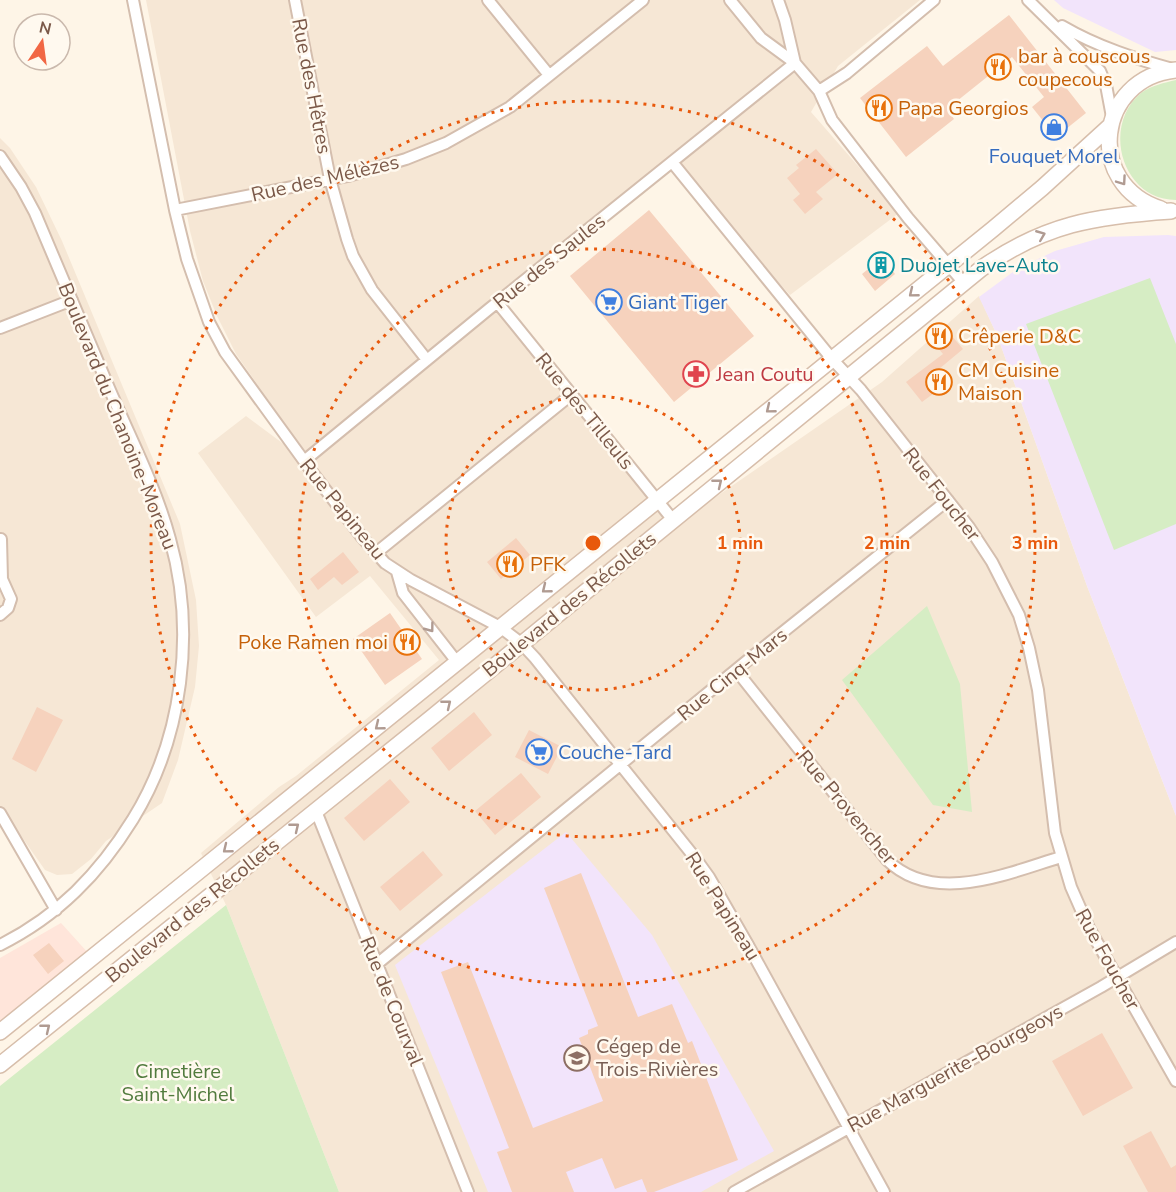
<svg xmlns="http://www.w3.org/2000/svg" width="1176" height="1192" viewBox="0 0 1176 1192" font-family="'Nunito Sans',sans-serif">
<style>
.residential{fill:#f6e7d5}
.commercial{fill:#ffe5da}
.education{fill:#f2e4fb}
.green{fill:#d6edc4}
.building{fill:#f6d2bd}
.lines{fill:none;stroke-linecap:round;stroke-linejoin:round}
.street-casing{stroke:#d4beae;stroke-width:14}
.secondary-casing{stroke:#d7beab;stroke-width:18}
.street{stroke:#fff;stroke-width:10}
.secondary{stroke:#fff;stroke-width:15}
.oneway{stroke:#b09b92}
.ring{fill:none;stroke:#e8590c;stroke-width:3;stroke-dasharray:3 6}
.labels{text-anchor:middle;stroke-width:5;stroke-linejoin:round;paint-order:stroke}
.food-label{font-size:20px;fill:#c56008;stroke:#fff9ef;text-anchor:start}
.street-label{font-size:20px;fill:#7b5949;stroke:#fff9ef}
.shop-label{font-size:20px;fill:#366cbe;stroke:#fff9ef;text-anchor:start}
.culture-label{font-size:20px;fill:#0d838f;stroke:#fff9ef;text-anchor:start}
.health-label{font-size:20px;fill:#be3a42;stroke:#fff9ef;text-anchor:start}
.education-label{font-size:20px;fill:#785e54;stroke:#fff9ef;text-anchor:start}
.park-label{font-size:20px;fill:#517b3d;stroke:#fff9ef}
.centre{fill:#e8590c;stroke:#fff9ef;stroke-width:3}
.ring-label{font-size:18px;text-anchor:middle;font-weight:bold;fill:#e8590c;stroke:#fff9ef;stroke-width:5;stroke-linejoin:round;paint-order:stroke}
</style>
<rect width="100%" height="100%" fill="#fef5e7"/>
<path class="residential" d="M146,0H920L838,66L811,112L899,213L790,295L673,165L497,307L574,403L671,528L882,382L979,296L997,335L1087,586L1176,816V1192H339L226,905L201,853L279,787L296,776L439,660L370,576L316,617L198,453L246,416L285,445L295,438L236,354L217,316L203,281L190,231Z
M0,138L10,148L36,187L62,241L180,524L196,600L199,646L195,687L178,760L162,803L106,841L91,859L72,874L57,875L45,870L0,806Z"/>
<path class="commercial" d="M61,923L89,954L0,1024V958Z"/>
<path class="education" d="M1054,0H1176V50L1155,52L1063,8Z
M1168,235L1176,236V816L1087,586L997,335L979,297L1017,269L1055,251L1104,237Z
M566,832L652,935L774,1151L701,1192H488L395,965Z"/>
<path class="green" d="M1176,80V200C1122,200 1101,126 1141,93C1152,85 1164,83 1176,80Z
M1150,278L1176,344V524L1114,550L1026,324Z
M927,606L960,684L972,812L933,805L842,680Z
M226,905L339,1192H0V1086Z"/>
<path class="building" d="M1009,15L1086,113L1056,137L1032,107L1044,97L1012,57L947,109L954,119L906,157L860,98L927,46L943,66Z
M816,149L838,174L816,192L823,199L805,214L793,200L800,194L787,178L799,168L796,165Z
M649,210L754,336L674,402L570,276Z
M883,257L895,274L875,291L862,274Z
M945,328L963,349L939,369L949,382L922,402L906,382L943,354L931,340Z
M516,538L530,555L501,579L487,562Z
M343,552L359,572L342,585L334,577L318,590L310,579Z
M390,613L422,659L385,685L353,639Z
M37,707L63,720L36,772L12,759Z
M474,712L492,735L449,771L431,748Z
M529,730L562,747L548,774L515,757Z
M521,773L541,797L495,835L475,811Z
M390,779L410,802L364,841L344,818Z
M423,851L443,875L400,911L380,887Z
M581,873L638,1017L672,1004L688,1043L692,1041L738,1160L654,1192H647L642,1179L615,1189L602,1158L566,1172L574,1192H512L497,1152L509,1148L441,972L468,962L533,1128L603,1101L579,1038L588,1034V1030L598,1026L544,888Z
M49,943L64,961L48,974L33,955Z
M1102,1033L1133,1088L1083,1116L1052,1061Z
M1151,1131L1171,1168L1176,1165V1192H1148L1123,1146Z"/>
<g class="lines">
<g class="street-casing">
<path id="street" d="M133,0L175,210L187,259L209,322L225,352L315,476L361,536L385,563L411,580L500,627L521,643L535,658L696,859L709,877L748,945L884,1192
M295,0L330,179L347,239L353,256L372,290L427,360
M488,0L549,75
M730,0L761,38L795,63L819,91L832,120L908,218L964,283
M778,0L785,20L795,63
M1028,0L1100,71L1106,85L1112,117
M1062,26C1098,47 1136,59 1176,70
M819,91L847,73L934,0
M0,156L21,187L35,213C60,271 84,330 109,388C130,437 156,487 170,539C196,631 183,738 133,819C99,874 58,916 0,945
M672,162L832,359L861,390L969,527L992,562L1019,615L1029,648L1038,690L1055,833L1071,887L1089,928L1176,1081
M175,210L348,176L406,159L446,143L510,107L643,0
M497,302L673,520
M0,328L72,300
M304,461L489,309L795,63
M376,553L572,394
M397,572L403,593L457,662
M0,615L8,608L11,599L2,579L1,539
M736,670L887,860C934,906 1008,873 1061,857
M316,811L468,1192
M0,813L56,910
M377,964L748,660L948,500
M734,1192L1101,987L1176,942"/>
</g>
<g class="secondary-casing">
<path id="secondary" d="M1161,209C1084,185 1096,78 1176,70
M0,1032L993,229L1042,188L1110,126
M0,1065L431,718L982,268C1045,224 1095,216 1171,211"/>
</g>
<use href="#street" class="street"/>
<use href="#secondary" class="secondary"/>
</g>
<defs><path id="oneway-chevron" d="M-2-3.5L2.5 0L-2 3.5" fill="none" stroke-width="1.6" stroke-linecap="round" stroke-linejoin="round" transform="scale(1.5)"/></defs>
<g class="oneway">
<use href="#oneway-chevron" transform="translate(1122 181) rotate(55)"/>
<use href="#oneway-chevron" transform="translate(1041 235) rotate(-22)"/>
<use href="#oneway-chevron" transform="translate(913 293) rotate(141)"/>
<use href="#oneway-chevron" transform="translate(770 409) rotate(141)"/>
<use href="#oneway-chevron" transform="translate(718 483) rotate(-39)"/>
<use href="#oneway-chevron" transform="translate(546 589) rotate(141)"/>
<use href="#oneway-chevron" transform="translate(430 628) rotate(53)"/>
<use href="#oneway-chevron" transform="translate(447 704) rotate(-39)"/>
<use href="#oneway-chevron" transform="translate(379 726) rotate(141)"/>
<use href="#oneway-chevron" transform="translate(295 827) rotate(-39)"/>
<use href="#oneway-chevron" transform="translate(227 849) rotate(141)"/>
<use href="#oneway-chevron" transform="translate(46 1028) rotate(-39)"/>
</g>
<g class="ring">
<circle cx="593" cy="543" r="147"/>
<circle cx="593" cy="543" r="294"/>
<circle cx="593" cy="543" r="442"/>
</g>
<defs>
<g id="restaurant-ring" transform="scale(1.35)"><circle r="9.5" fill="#fff9ef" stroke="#e8710a" stroke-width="1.5"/><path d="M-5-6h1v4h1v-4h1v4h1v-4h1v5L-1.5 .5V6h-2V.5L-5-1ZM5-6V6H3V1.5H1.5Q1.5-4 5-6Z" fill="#e8710a"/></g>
<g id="shop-ring" transform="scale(1.35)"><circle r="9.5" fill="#fff9ef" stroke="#3f7fe0" stroke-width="1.5"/><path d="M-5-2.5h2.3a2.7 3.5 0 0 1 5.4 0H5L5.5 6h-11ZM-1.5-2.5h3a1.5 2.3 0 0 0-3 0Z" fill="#3f7fe0"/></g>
<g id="building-ring" transform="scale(1.35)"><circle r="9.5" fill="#fff9ef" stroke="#0f9aa8" stroke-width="1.5"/><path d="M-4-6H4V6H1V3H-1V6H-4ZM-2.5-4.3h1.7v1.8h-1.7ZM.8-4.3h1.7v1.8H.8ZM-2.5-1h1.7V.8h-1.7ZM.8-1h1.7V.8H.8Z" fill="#0f9aa8"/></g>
<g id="supermarket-ring" transform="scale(1.35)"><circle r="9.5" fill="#fff9ef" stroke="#3f7fe0" stroke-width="1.5"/><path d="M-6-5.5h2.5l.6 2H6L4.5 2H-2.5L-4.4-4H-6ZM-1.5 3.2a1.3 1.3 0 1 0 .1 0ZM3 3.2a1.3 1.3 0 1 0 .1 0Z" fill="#3f7fe0"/></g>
<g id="pharmacy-ring" transform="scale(1.35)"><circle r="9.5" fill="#fff9ef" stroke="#e0444e" stroke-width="1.5"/><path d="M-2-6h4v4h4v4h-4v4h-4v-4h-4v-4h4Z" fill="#e0444e"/></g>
<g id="university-ring" transform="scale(1.35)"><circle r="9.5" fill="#fff9ef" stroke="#8d6e63" stroke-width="1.5"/><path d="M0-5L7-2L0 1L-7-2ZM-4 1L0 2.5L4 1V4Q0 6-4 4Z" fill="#8d6e63"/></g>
</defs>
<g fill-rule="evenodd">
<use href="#restaurant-ring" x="998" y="67"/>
<use href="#restaurant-ring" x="879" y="108"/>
<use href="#shop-ring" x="1054" y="127"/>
<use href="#building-ring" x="881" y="265"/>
<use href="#supermarket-ring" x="609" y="302"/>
<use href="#restaurant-ring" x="939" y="336"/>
<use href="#pharmacy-ring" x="696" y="374"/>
<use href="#restaurant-ring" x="939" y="382"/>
<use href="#restaurant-ring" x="510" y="564"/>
<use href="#restaurant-ring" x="407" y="642"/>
<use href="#supermarket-ring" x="539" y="752"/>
<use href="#university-ring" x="577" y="1058"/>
</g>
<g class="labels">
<g class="food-label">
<text x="1018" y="63">bar à couscous<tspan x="1018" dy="23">coupecous</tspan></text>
<text x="898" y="115">Papa Georgios</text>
<text x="958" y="343">Crêperie D&amp;C</text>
<text x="958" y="377">CM Cuisine<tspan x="958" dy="23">Maison</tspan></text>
<text x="530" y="571">PFK</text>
<text x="388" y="649" text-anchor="end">Poke Ramen moi</text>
</g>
<g class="street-label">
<text transform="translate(312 86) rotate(79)" y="7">Rue des Hêtres</text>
<text transform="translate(325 178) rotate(-13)" y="7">Rue des Mélèzes</text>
<text transform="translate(549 261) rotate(-39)" y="7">Rue des Saules</text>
<text transform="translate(585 411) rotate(51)" y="7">Rue des Tilleuls</text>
<text transform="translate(118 416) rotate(68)" y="7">Boulevard du Chanoine-Moreau</text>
<text transform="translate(942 494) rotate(52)" y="7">Rue Foucher</text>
<text transform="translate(343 509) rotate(51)" y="7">Rue Papineau</text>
<text transform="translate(569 604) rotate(-39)" y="7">Boulevard des Récollets</text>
<text transform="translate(732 674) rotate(-39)" y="7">Rue Cinq-Mars</text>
<text transform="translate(847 807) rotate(50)" y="7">Rue Provencher</text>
<text transform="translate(723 906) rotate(58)" y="7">Rue Papineau</text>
<text transform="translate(192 910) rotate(-39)" y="7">Boulevard des Récollets</text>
<text transform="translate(1108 959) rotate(61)" y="7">Rue Foucher</text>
<text transform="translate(392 1001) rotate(68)" y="7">Rue de Courval</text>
<text transform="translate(955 1068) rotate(-29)" y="7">Rue Marguerite-Bourgeoys</text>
</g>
<g class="shop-label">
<text x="1054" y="163" text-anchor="middle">Fouquet Morel</text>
<text x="628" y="309">Giant Tiger</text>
<text x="558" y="759">Couche-Tard</text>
</g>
<g class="culture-label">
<text x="900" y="272">Duojet Lave-Auto</text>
</g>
<g class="health-label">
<text x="716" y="381">Jean Coutu</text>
</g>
<g class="education-label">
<text x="596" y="1053">Cégep de<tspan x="596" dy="23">Trois-Rivières</tspan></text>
</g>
<g class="park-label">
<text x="178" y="1078">Cimetière<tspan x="178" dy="23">Saint-Michel</tspan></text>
</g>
</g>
<circle cx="593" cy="543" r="9" class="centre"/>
<g class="ring-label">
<text x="740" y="549">1 min</text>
<text x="887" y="549">2 min</text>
<text x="1035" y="549">3 min</text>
</g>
<g transform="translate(42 42) rotate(13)"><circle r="28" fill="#fff9ef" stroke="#cab9ad" stroke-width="1.5"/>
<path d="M0-4.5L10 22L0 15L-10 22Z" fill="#f16744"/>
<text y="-9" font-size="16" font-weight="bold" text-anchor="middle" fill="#7b5949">N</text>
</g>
</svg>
